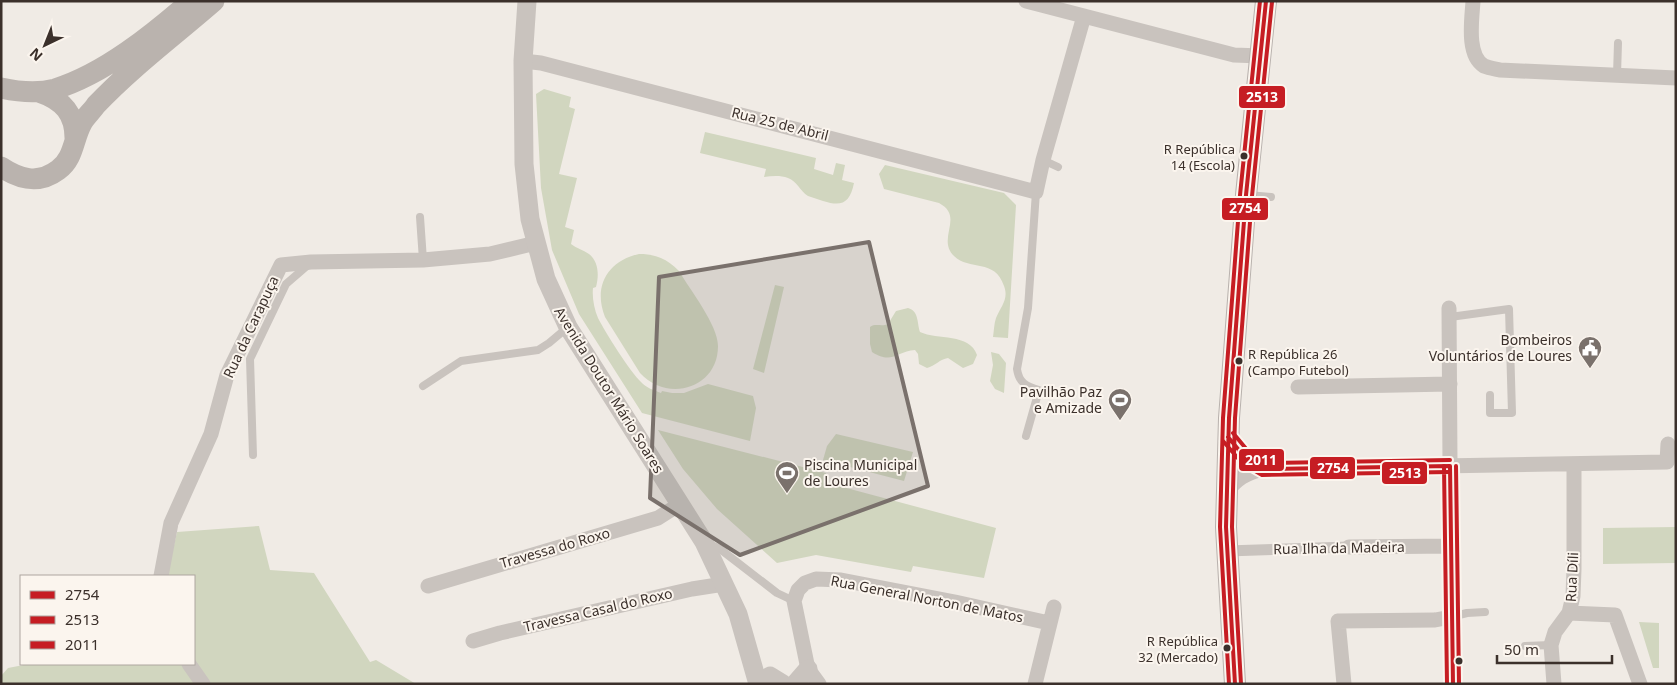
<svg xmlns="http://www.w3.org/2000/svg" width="1677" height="685" viewBox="0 0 1677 685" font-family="'Noto Sans',sans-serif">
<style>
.green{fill:#d1d6bf}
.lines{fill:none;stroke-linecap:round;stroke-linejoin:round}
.service{stroke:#c9c3be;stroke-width:8}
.pedestrian{stroke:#c9c3be;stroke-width:11}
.minor{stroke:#c9c3be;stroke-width:15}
.tertiary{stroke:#c9c3be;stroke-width:19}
.secondary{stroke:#bab3ae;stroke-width:21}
.primary{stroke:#b8b1ad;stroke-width:22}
.bus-1-casing{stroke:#fbf5ee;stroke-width:8}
.bus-2-casing{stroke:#fbf5ee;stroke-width:8}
.bus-3-casing{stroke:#fbf5ee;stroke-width:8}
.bus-1{stroke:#c61d23;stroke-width:4}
.bus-2{stroke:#c61d23;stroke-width:4}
.bus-3{stroke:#c61d23;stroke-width:4}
.marked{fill:#7a716c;fill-opacity:0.2;stroke:#7a716c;stroke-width:4;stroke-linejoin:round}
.bus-dot{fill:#3b302b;stroke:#fbf5ee;stroke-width:2}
.labels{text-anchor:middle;stroke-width:4;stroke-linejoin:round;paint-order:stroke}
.bus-label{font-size:13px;fill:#3b302b;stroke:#fbf5ee;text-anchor:end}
.street-label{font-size:14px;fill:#3b302b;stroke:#fbf5ee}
.poi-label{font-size:14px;fill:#3b302b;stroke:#fbf5ee;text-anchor:end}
.line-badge{stroke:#fbf5ee;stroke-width:2}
.badge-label{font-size:14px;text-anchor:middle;font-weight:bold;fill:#fff}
</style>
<rect width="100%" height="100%" fill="#f0ebe5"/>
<path class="green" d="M544,89L571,97L569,107L575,109L559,174L577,178L565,227L574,230L571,244C576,248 583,250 589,254C599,262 599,276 596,287L593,288C592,297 594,309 598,318C605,332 630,372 641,382C646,388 654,390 661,393L662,391L672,393H684L708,384L753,396L756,408L750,441L642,413L579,314L552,250L541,188L536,94Z
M705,132L816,158L814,169L833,175L836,163L845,165L842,180L854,183C850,203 842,207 823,201C818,199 813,198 808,196C800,191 797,181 788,178C780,175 772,176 764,177L766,169L700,153Z
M885,165L1004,193L1016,205L1008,338L993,337C994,330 994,324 996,318C1001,306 1009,299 1004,286C995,258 969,271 954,256C936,238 965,217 939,203L884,189L879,174Z
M639,254C656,254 667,259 679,271C690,290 718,325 718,346C718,389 667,403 640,373L605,317C593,287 607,261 639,254Z
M775,285L784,287L764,373L753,369Z
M908,308C919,311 917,323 920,332C937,340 970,333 977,355L973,364L963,368L948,358C940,359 935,366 927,368L919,364L918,354L915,350C897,351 892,365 872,352L870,344V327C875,323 882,327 888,324L896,311Z
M991,352L999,354L1006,363L1004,393L995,389L990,381L993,365Z
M658,430L826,473L824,482L996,528L984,578L913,566L911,572L816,555L777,563L717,509L683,469Z
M836,434L913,452L904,481L823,460L827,446Z
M259,526L270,570L314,573L370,662L376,660L416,684H1V676L8,668L29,664H194V576H167L177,532Z
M1676,527V563L1603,564V528Z
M1639,622L1659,623V668H1653Z"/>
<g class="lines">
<path class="service" d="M1617,75L1618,43
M1043,160L1058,167
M1248,195L1271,197
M420,217L423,260
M1450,317L1509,309L1512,413H1490V395
M423,386L461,361L538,350L549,343L568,327
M1026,436L1039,390C1026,386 1019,383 1017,369L1028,308L1036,192
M253,455L250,359L286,284L308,265
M709,544L720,549L777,593L794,601
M1451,617L1467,613L1485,612
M1525,646L1551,645"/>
<path class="pedestrian" d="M1227,551L1349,547"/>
<path class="minor" d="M1026,1L1234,55L1261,56
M1473,1C1472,19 1466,55 1484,66C1489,68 1496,69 1500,70L1676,78
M523,61L541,63L1036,192L1043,160L1084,16
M1449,308L1451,617L1453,684
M1298,387L1450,384
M1228,437C1238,451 1247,461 1263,469L1667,462L1668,444
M1226,493C1236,479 1246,473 1263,469
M1349,547L1452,546
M161,576L171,523L211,434L227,375L281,265L311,262L423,260L490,254L536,243
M428,586L658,518L680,504
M1569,613L1615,615L1640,684
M473,641L500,633L692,589L724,584
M189,664L203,684
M819,684L808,669L794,601L798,590L805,583L816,579L841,580L955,602L1049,623
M1035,684L1054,607
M1344,684L1338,621L1435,620L1451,617
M1554,684L1551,645L1555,632L1569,613L1573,596L1574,569V464"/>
<path class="tertiary" d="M527,1L523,61L524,164L530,219L546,279L568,327L704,542L738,614L758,684
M770,676L783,684
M795,684L808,669"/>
<path class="secondary" d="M1,88C19,92 37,94 55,89C104,74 153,34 191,1
M39,92C63,100 76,114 75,141
M1,167C19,179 38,185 58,170C74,159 73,139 82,123C85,117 92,111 96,105C132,67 175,35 214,1"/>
<path class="primary" d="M1235,684L1226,527L1229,418L1246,195L1266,1"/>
<g class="bus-1-casing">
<path id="bus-1" d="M1228,437L1243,455L1263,469L1450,466
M1450,466L1453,684
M1235,684L1226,527L1229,418L1246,195L1266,1"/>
</g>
<g class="bus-2-casing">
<path id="bus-2" d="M1223,441L1243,464L1262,475L1450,472
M1444,466L1447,684
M1241,684L1232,527L1235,418L1252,196L1272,2"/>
</g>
<g class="bus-3-casing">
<path id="bus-3" d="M1233,433L1248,451L1265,463L1450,460
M1456,466L1459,684
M1229,684L1220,527L1223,418L1240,195L1260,1"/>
</g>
<use href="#bus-1" class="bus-1"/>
<use href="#bus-2" class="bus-2"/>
<use href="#bus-3" class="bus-3"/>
</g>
<path class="marked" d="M869,242L928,486L740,555L650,498L659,277Z"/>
<defs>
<g id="civic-pin" transform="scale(1.25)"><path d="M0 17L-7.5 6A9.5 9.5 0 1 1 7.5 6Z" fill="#7a716c" stroke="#fbf5ee"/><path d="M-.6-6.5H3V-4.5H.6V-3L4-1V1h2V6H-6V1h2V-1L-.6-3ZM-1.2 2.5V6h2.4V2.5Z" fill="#fff"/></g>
<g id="stadium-pin" transform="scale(1.25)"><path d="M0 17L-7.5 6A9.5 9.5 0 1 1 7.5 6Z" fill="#7a716c" stroke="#fbf5ee"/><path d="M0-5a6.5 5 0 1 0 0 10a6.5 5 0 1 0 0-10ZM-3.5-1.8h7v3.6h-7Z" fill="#fff"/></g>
</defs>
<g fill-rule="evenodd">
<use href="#civic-pin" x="1590" y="348"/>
<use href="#stadium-pin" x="1120" y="400"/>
<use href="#stadium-pin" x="787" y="473"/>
</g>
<g class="bus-dot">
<circle cx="1244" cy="156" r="4.5"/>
<circle cx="1239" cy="361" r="4.5"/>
<circle cx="1227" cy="648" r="4.5"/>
<circle cx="1459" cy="661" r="4.5"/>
</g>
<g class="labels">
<g class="bus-label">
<text x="1235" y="154">R República<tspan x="1235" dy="16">14 (Escola)</tspan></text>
<text x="1248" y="359" text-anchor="start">R República 26<tspan x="1248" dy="16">(Campo Futebol)</tspan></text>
<text x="1218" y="646">R República<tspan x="1218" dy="16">32 (Mercado)</tspan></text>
</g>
<g class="street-label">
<text transform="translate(780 124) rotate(14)" y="5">Rua 25 de Abril</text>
<text transform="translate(251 327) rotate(-65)" y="5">Rua da Carapuça</text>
<text transform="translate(609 390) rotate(58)" y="5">Avenida Doutor Mário Soares</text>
<text transform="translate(555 548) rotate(-16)" y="5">Travessa do Roxo</text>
<text transform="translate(1339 548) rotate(-1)" y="5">Rua Ilha da Madeira</text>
<text transform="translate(1572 577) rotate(-87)" y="5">Rua Díli</text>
<text transform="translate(927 599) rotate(11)" y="5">Rua General Norton de Matos</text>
<text transform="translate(598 610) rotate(-13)" y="5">Travessa Casal do Roxo</text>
</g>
<g class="poi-label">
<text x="1572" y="345">Bombeiros<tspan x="1572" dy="16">Voluntários de Loures</tspan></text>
<text x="1102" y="397">Pavilhão Paz<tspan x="1102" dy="16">e Amizade</tspan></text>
<text x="804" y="470" text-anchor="start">Piscina Municipal<tspan x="804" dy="16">de Loures</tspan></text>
</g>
</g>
<g class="line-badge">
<rect x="1238" y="85" width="48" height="24" rx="5" fill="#c61d23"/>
<rect x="1221" y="197" width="48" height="24" rx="5" fill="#c61d23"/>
<rect x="1238" y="448" width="47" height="24" rx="5" fill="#c61d23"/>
<rect x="1309" y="456" width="47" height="24" rx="5" fill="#c61d23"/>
<rect x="1381" y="461" width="47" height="24" rx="5" fill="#c61d23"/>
</g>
<g class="badge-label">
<text x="1262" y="102">2513</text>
<text x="1245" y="213">2754</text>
<text x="1261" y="465">2011</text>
<text x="1333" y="473">2754</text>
<text x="1405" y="478">2513</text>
</g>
<rect width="1677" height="685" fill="none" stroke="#3b302b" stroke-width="5"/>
<rect x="20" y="575" width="175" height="90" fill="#fbf5ee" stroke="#aea6a0"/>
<rect x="30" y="591" width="25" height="8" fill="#c61d23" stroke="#aea6a0"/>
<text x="65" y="600" font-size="15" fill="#3b302b">2754</text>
<rect x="30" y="616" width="25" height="8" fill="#c61d23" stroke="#aea6a0"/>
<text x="65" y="625" font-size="15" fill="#3b302b">2513</text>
<rect x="30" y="641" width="25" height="8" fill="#c61d23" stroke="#aea6a0"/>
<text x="65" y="650" font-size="15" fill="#3b302b">2011</text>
<g transform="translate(45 45) rotate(223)" stroke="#fbf5ee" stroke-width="4" paint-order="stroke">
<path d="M0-4L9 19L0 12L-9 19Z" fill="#3b302b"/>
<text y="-8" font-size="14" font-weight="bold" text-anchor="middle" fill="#3b302b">N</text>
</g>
<path d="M1497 655v8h115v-8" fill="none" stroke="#3b302b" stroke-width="2.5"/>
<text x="1504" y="655" font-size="15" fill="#3b302b" stroke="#fbf5ee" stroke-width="4" paint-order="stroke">50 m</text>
</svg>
